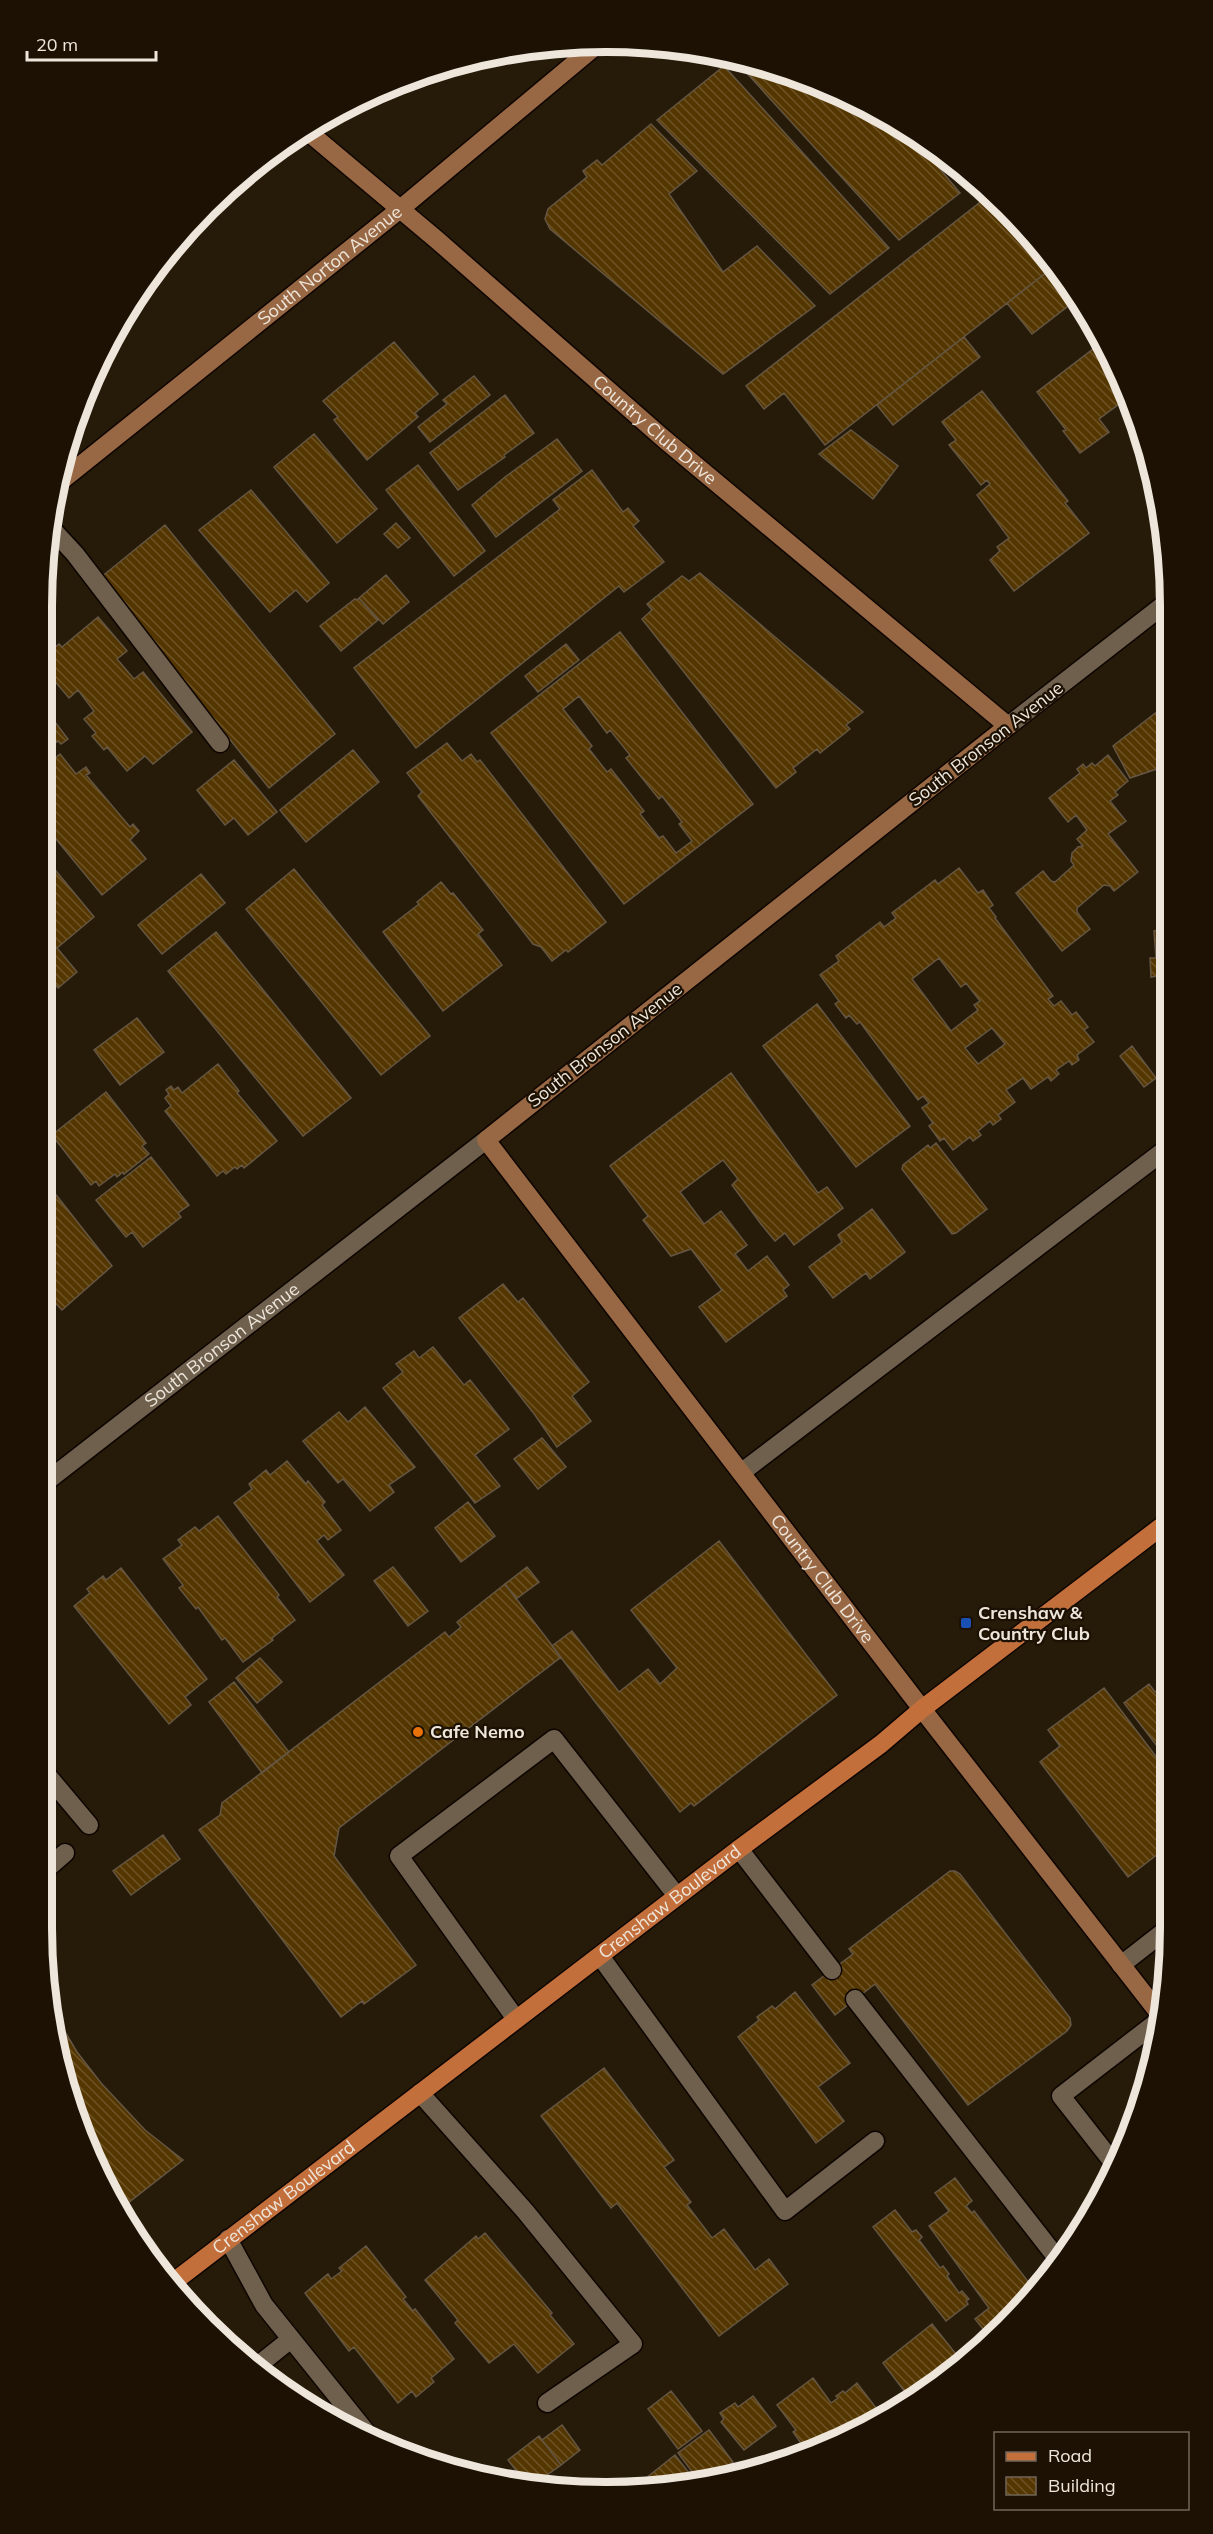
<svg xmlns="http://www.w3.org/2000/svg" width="1213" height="2534" viewBox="0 0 1213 2534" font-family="Mulish,sans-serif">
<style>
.building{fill:url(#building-back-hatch);stroke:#645643;stroke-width:1.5;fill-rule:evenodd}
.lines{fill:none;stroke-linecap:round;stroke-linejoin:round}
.lane-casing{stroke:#0e0500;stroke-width:21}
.street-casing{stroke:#0e0500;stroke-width:21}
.secondary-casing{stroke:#0e0500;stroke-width:21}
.primary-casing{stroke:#0e0500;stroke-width:21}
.lane{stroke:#6e604d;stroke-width:18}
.street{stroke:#6e604d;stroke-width:18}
.secondary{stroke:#986844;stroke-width:18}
.primary{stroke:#c26f3c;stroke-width:18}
.transit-dot{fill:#1a4fb4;stroke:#1c1102;stroke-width:2}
.food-dot{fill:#e8710a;stroke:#1c1102;stroke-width:2}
.labels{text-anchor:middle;stroke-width:4.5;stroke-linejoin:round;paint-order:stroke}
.street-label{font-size:18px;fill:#eee6db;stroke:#1c1102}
.poi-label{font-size:18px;font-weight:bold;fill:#eee6db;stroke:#1c1102;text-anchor:start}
.rim{fill:none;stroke:#eee6db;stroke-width:8}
</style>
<defs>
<pattern id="building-back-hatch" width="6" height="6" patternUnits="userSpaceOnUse" patternTransform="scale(1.5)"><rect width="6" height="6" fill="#543600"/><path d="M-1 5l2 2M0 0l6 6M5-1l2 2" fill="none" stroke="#6d5325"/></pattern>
</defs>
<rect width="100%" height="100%" fill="#261a09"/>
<path class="building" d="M733,58L823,85L913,137L960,193L899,240Z
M724,66L889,248L830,294L657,120Z
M651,124L697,171L669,194L723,272L757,246L815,306L723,374L550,229L545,219L548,209L587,177L583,171L597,160L602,165Z
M938,152L950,159L974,183L968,187Z
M224,194L231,203L181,242L208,207Z
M988,196L1056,265L825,445L784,393L764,409L746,386Z
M1056,265L1076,300L1032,334L1007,303Z
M964,337L980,357L893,425L877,405Z
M394,342L438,394L415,413L418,417L367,460L334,420L338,417L323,401Z
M1101,343L1130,396L1099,419L1109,432L1080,453L1063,431L1066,430L1037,392Z
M474,376L490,395L430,442L418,427L447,404L443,400Z
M982,391L1068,501L1065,503L1089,533L1014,591L990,560L1000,551L997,547L1009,538L977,495L990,484L987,480L981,485L949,445L956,440L942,422Z
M505,395L534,433L504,455L505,457L458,490L430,453Z
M851,430L898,466L873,499L819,454Z
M314,434L377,509L337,543L274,467Z
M557,439L582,471L496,537L472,505L505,477Z
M418,465L485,551L454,576L386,490Z
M592,470L623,512L628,508L639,521L633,526L664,562L624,592L619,586L416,748L354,668L560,509L553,500Z
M251,490L329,583L307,602L296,590L270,612L199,530Z
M396,523L410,538L398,548L384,534Z
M165,525L335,734L269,788L100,578Z
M700,573L863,712L846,725L850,729L820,753L817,749L793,768L796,772L776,788L642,619L652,610L647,604L682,576L689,581Z
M386,575L409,602L383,624L359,598Z
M359,598L378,620L341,651L320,626L355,599L357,600Z
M98,617L127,651L117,659L134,679L143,672L192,732L153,764L145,756L127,771L107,747L104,750L92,736L96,733L84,719L94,711L78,690L69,698L42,666V658L59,644L62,647Z
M620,632L753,804L624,904L491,733ZM579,696L607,733L610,730L630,755L626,758L659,799L662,796L682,822L679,824L692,841L676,853L663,836L659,838L640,814L644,811L611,769L607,772L589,749L592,746L563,709Z
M566,644L579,660L538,692L525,676Z
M1167,704V793L1160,768L1130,778L1113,746Z
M42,705L68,739L61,744L58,741L42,754Z
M447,743L462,761L471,754L477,762L480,760L606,922L568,952L566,950L552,961L541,947L533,944L418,796L422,792L407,773Z
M353,750L379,782L306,842L280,810Z
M60,754L76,774L86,767L90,773L86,775L130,827L133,824L139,831L130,840L146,859L102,895L42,822V769Z
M1108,755L1128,781L1115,792L1118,795L1110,801L1126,821L1108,834L1138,872L1114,891L1110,886L1104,885L1077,908V912L1090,929L1062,951L1016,893L1043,871L1051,881L1055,882L1074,865L1071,861L1072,853L1078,847L1083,846L1077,839L1087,830L1076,815L1068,822L1049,798L1080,773L1077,769L1083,764L1086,768L1092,763L1095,766Z
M234,760L277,812L248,835L234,818L225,825L197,790Z
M42,854L94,917L57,948L77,972L58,988L42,968Z
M959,868L978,893L983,890L993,905L989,908L996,917L995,918L1053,996L1048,999L1054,1006L1061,1001L1072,1015L1076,1012L1088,1027L1084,1030L1094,1042L1077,1055L1079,1060L1072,1065L1069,1061L1056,1070L1059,1074L1051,1081L1048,1077L1031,1089L1023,1078L1006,1090L1015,1102L998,1115L1001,1119L993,1125L990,1121L978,1131L981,1135L973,1141L970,1137L953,1150L944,1138L940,1141L929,1126L933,1123L922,1108L929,1103L923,1096L918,1100L860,1022L857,1024L849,1015L846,1018L835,1004L839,1001L820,975L839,961L836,956L880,922L884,927L896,918L892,913L935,880L938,884ZM939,958L961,987L966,983L980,1001L974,1005L978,1010L951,1031L912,979ZM992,1028L1005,1044L978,1064L965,1048Z
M294,869L430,1036L381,1075L246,909Z
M201,874L225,903L162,954L138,925Z
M441,882L451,894L453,893L483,930L478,934L502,965L443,1011L383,932L419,904L417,902Z
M1167,927L1168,1044L1165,1047L1157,976L1151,977L1150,958H1156L1154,931Z
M216,932L351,1098L303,1136L168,971Z
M817,1004L910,1126L856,1167L763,1046Z
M137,1018L164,1052L120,1085L94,1050Z
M1132,1046L1156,1078L1144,1087L1120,1056Z
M218,1064L239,1091L237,1093L277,1141L244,1168L242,1165L237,1169L235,1167L226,1174L223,1171L217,1176L165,1111L171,1106L165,1098L169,1094L166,1090L171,1086L174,1090L178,1087L182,1093Z
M731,1073L818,1193L827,1187L843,1208L794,1245L785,1233L775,1241L761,1224L732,1185L738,1179L723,1160L680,1192L704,1224L721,1211L747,1245L735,1254L748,1271L767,1256L789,1285L783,1290L787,1296L726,1342L699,1307L722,1290L691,1249L671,1256L643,1220L648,1216L610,1166Z
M106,1092L146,1143L142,1146L149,1154L124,1174L123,1172L117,1177L115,1174L99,1186L96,1181L91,1185L52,1135Z
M936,1143L987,1209L956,1233L952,1234L902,1169L903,1165L928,1145L930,1148Z
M151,1157L189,1205L178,1213L181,1217L143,1247L132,1232L126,1237L96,1200Z
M53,1191L112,1266L62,1310L42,1289V1196L44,1199Z
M872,1209L905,1252L870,1279L866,1273L833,1298L809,1267L842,1242L838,1235Z
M503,1284L518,1302L523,1298L589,1382L572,1396L591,1421L557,1447L535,1415L459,1318Z
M433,1347L464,1385L470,1380L509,1429L475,1455L500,1486L475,1503L383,1388L403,1372L396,1364L414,1351L419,1358Z
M365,1407L415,1467L389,1485L394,1492L370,1511L343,1479L338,1483L303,1441L339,1412L348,1422Z
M542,1438L566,1467L538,1489L514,1459Z
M287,1461L306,1484L308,1481L325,1502L322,1505L341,1530L328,1540L324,1535L317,1541L344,1575L310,1602L234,1503L252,1489L249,1484L266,1470L270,1475Z
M468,1502L495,1536L461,1562L435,1528Z
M218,1516L279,1595L277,1597L295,1620L272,1638L273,1640L243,1662L225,1638L222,1640L198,1607L196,1609L179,1588L183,1585L163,1559L182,1545L178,1540L195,1527L199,1531Z
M719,1541L837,1695L694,1806L691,1803L680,1812L552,1646L572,1631L619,1692L648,1669L660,1684L677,1668L631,1610Z
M393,1567L428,1611L408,1626L374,1581Z
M527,1567L539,1582L516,1599L505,1584Z
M121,1568L207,1679L185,1697L191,1705L169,1724L74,1606L90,1593L87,1589L103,1576L106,1580Z
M505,1584L561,1657L339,1828L334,1856L416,1965L364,2004L362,2001L341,2017L199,1830L220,1815L222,1803L445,1632L449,1637L461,1627L457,1622Z
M260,1658L282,1682L257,1703L236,1678Z
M1170,1680V1763L1124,1703L1149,1684L1155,1692Z
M234,1682L289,1752L262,1773L209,1702Z
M1104,1688L1170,1775L1171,1844L1128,1877L1040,1762L1060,1746L1048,1730Z
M163,1835L180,1859L131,1895L113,1871Z
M950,1871H955L960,1874L1070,2018L1071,2025L1067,2031L968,2105L875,1984L835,2015L812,1985L853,1954L849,1949Z
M795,1992L850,2063L818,2087L844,2121L816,2143L738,2037L759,2020L757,2017L772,2006L775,2009Z
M57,2018L77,2052L101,2083L145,2130L183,2160L124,2206L72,2109Z
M604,2068L674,2160L664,2167L691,2202L687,2205L712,2238L724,2229L755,2270L769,2259L788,2284L719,2336L617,2203L611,2208L541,2116Z
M955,2178L972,2201L966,2206L972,2213L974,2211L1036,2292L1031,2300L990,2338L975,2319L989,2308L929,2226L949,2211L935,2193Z
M895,2210L912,2232L916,2230L922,2237L919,2240L940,2268L943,2266L949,2274L947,2276L959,2293L962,2291L969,2299L966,2301L968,2304L946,2321L873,2227Z
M485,2233L552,2313L550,2315L574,2344L538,2373L514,2344L489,2363L455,2323L458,2320L425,2280L476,2236L478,2239Z
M366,2246L406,2297L403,2299L413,2311L415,2309L454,2359L431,2378L434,2382L416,2397L412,2391L398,2403L354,2347L349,2351L305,2293L328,2274L331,2279L342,2271L339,2268Z
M932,2324L963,2363L950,2376L911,2400L883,2363Z
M813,2378L831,2403L838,2398L836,2396L843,2391L845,2393L857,2383L883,2417L856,2434L805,2449L793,2432L796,2430L777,2405Z
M671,2391L702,2431L678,2449L648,2409Z
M753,2396L776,2426L744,2450L721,2422L724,2419L720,2413L735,2403L738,2407Z
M562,2425L580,2450L561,2465L542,2440Z
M709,2430L733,2462L712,2477L699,2481L678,2453Z
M539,2436L561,2465L537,2482H525L508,2460Z
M675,2455L696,2482L680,2487L636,2486Z"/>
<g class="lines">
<g class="lane-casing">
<path id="lane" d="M50,527L75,554L220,743
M742,1472L1161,1153
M42,1769L89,1825
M739,1849L832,1970
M42,1873L65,1853
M600,1956L785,2211L875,2141
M1121,1965L1171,1926
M855,1999L1057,2258
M516,2019L399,1856L554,1739L677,1896
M420,2093L525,2211L633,2344L547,2403
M1115,2165L1061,2096L1162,2018
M228,2239L264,2305L366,2432
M256,2367L291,2339"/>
</g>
<g class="street-casing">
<g id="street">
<path d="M1008,726L1166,603"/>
<path id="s1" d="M42,1485L486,1140"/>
</g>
</g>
<g class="secondary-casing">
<g id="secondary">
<path id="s2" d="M306,130L437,240L664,439L1008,726L486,1140L922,1709L1162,2017"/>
<path id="s3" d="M56,485L399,210L599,43"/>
</g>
</g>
<g class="primary-casing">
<g id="primary">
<path id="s4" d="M171,2284L739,1849L881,1744L922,1709L1170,1520"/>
</g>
</g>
<use href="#lane" class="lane"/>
<use href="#street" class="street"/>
<use href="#secondary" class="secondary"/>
<use href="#primary" class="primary"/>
</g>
<rect class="transit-dot" x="960" y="1617" width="12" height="12" rx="3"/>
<circle class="food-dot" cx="418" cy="1732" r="6"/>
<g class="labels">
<g class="street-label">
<text dy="6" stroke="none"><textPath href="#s3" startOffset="351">South Norton Avenue</textPath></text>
<text dy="6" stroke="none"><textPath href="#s2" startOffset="460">Country Club Drive</textPath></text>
<text transform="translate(986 744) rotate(-38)" y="6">South Bronson Avenue</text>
<text transform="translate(605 1045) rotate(-38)" y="6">South Bronson Avenue</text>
<text dy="6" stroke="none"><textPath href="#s1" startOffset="228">South Bronson Avenue</textPath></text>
<text dy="6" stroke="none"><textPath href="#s2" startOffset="2140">Country Club Drive</textPath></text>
<text dy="6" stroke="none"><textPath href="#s4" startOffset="628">Crenshaw Boulevard</textPath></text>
<text dy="6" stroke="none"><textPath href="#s4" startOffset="142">Crenshaw Boulevard</textPath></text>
</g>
<g class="poi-label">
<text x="978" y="1619">Crenshaw &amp;<tspan x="978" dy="21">Country Club</tspan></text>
<text x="430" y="1738">Cafe Nemo</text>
</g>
</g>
<path d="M0 0H1213V2534H0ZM606 52H606A554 554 0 0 1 1160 606V1928A554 554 0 0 1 606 2482H606A554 554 0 0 1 52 1928V606A554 554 0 0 1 606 52Z" fill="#1c1102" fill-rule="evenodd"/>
<path class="rim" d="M606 52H606A554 554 0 0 1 1160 606V1928A554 554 0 0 1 606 2482H606A554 554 0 0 1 52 1928V606A554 554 0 0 1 606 52Z"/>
<rect x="994" y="2432" width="195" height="78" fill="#1c1102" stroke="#706659" stroke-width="1.5"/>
<rect x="1006" y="2452" width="30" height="9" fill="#c26f3c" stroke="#706659" stroke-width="1.5"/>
<text x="1048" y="2462" font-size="18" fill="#eee6db">Road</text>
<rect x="1006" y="2477" width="30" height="18" fill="url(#building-back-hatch)" stroke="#706659" stroke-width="1.5"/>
<text x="1048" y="2492" font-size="18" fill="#eee6db">Building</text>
<path d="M27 51v9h129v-9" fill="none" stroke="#eee6db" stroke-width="3"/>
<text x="36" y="51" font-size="18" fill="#eee6db" stroke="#1c1102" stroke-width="4.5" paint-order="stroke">20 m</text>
</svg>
